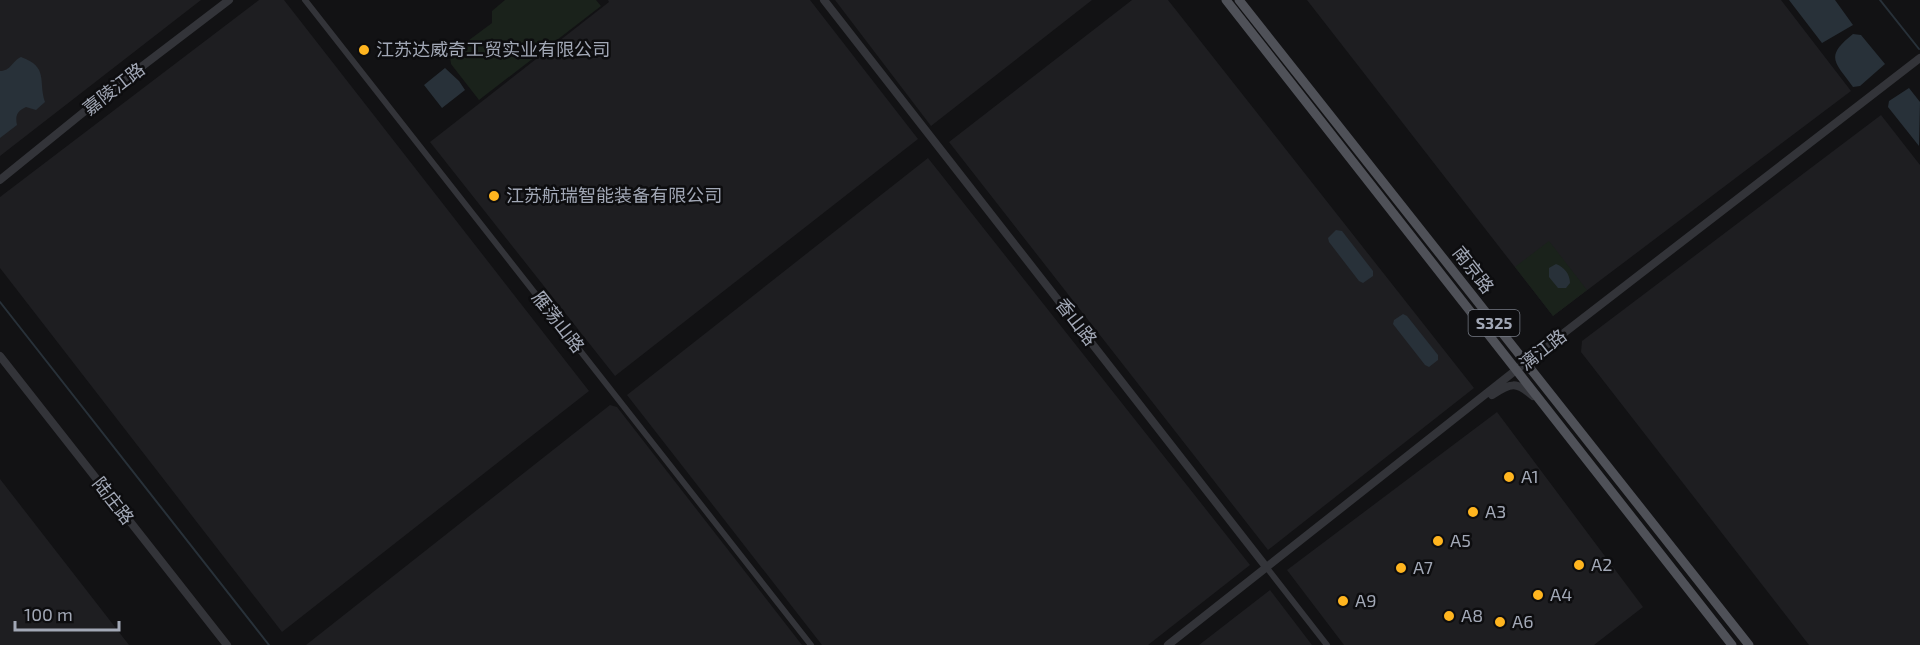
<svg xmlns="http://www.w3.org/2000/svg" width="1920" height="645" viewBox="0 0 1920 645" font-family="'Exo 2','Noto Sans SC',sans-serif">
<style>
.built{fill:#1e1e21}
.green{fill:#1a221b}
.water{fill:#283139}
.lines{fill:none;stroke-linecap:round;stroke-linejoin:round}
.stream{stroke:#283139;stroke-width:2}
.minor{stroke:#333439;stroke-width:6}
.tertiary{stroke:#333439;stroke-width:8}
.primary{stroke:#4f5158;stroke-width:9}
.poi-dot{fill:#ffb51f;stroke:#0d0d0f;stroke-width:2}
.labels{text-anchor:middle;stroke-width:5;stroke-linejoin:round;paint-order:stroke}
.shield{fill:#0d0d0f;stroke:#757a84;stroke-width:1.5}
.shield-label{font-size:16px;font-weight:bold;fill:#a2a8b6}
.poi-label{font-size:18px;fill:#a2a8b6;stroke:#0d0d0f;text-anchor:start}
.street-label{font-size:18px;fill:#a2a8b6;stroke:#0d0d0f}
</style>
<rect width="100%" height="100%" fill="#121214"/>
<path class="built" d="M0,0H201L0,156Z
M259,0H284L589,391L282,632L0,268V197Z
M608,0H810L918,139L615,376L430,142L609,2Z
M835,0H1092L931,126Z
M1132,0H1168L1474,388L1268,550L949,142Z
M1307,0H1781L1851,91L1553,316Z
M1881,115L1920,165V645H1809L1581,352L1582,341Z
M928,158L1250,565L1148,645H822L627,395Z
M610,405L617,407L802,645H306Z
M1497,412L1643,607L1594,645H1344L1287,570Z
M0,479L129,645H0Z
M1270,590L1312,645H1199Z"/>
<path class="green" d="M505,0H596L601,6L479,100L451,64L450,56L453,52L492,23V11Z
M1549,241L1587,290L1553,316L1515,267Z"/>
<path class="water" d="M1789,0H1835L1853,25L1822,43Z
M1853,34L1861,35L1885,64L1860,86L1853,87C1835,62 1824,57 1853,34Z
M21,57C49,67 38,81 45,102L36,110L26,107C17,111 15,116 17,125L0,138V71C11,71 12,61 21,57Z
M445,68L459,81L465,90L442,108L424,85Z
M1909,88L1920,102L1919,146L1888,107L1889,101Z
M1336,230L1342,231L1373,271V276L1363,283L1359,281L1329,242L1328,238Z
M1556,264C1564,267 1570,274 1570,283L1566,288H1558L1549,277V268Z
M1403,314L1407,316L1438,355V360L1429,367L1425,365L1393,324L1394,320Z"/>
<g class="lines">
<path class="stream" d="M1880,0L1919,49
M0,302L269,645"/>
<path class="minor" d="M305,0L811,645
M1267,568L1327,645"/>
<path class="tertiary" d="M824,0L1267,568
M0,180L111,90L229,0
M0,356L227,645
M1492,395C1511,383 1516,381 1533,396
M1168,645L1525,363L1920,58"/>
<path class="primary" d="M1226,0L1732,645
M1239,0L1749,645"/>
</g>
<g class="poi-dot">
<circle cx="364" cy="50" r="6"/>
<circle cx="494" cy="196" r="6"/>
<circle cx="1509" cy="477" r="6"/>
<circle cx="1473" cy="512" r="6"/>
<circle cx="1438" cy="541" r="6"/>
<circle cx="1579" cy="565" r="6"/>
<circle cx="1401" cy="568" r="6"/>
<circle cx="1538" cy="595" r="6"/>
<circle cx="1343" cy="601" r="6"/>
<circle cx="1449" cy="616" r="6"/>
<circle cx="1500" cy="622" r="6"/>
</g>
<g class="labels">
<rect class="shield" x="1468.5" y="310" width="51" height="26" rx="4.5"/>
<g class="shield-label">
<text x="1494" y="329">S325</text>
</g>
<g class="poi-label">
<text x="376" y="56">江苏达威奇工贸实业有限公司</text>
<text x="506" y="202">江苏航瑞智能装备有限公司</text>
<text x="1521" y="483">A1</text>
<text x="1485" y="518">A3</text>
<text x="1450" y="547">A5</text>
<text x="1591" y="571">A2</text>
<text x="1413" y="574">A7</text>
<text x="1550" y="601">A4</text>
<text x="1355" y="607">A9</text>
<text x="1461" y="622">A8</text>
<text x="1512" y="628">A6</text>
</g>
<g class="street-label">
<text transform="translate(114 89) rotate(-38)" y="6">嘉陵江路</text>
<text transform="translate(1473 270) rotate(52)" y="6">南京路</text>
<text transform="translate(558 322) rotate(52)" y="6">雁荡山路</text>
<text transform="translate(1076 322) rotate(52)" y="6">香山路</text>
<text transform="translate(1543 350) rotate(-38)" y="6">漓江路</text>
<text transform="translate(113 501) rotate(52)" y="6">陆庄路</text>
</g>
</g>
<path d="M15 621v9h104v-9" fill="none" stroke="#a2a8b6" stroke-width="3"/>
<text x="24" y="621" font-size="18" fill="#a2a8b6" stroke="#0d0d0f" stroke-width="4.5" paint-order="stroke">100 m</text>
</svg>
